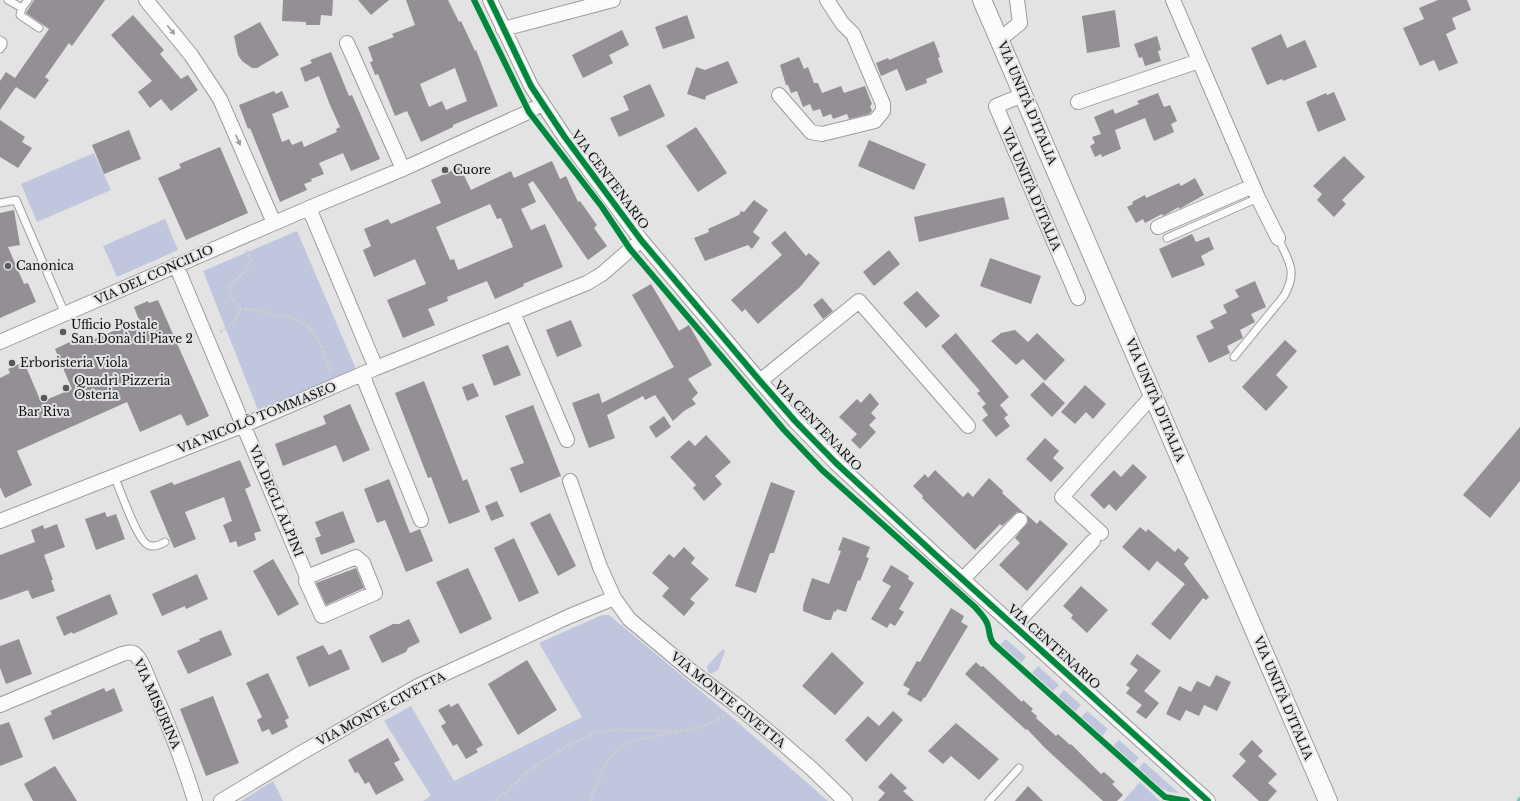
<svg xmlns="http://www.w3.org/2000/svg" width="1520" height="801" viewBox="0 0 1520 801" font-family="'Libre Baskerville',serif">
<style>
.green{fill:#c0c6dd}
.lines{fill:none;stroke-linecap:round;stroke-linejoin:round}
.stream{stroke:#8abdc1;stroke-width:4.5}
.building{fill:#948e95;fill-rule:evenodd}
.service-casing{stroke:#9c9c9c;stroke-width:9}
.minor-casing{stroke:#9c9c9c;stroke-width:16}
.tertiary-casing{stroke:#9c9c9c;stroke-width:20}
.path{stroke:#cfcfcf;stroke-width:2.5;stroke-dasharray:3 2;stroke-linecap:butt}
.service{stroke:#fbfbfb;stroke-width:7}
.minor{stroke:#fbfbfb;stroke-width:14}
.tertiary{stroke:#fbfbfb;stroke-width:18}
.cycleway-casing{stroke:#e2e3e4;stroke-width:8}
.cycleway{stroke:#00873e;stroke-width:6}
.oneway{fill:#9d9d9d}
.poi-dot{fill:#59595a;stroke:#e2e3e4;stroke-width:1.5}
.labels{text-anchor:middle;stroke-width:4;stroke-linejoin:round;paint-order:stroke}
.street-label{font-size:12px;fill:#0f0f10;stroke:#e2e3e4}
.poi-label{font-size:12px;fill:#0f0f10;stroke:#e2e3e4;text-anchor:start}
</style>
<rect width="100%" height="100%" fill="#e3e3e3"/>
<path class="green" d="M94,153L111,190L37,222L21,184Z
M165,219L178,250L117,277L103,246Z
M297,231L356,369L258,410L203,271Z
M602,615H609L734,719L828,801H423L431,796L384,721L411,706L454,781L582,717L539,643Z
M1006,639L1026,657L1021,663L1000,645Z
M723,649L725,651L718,670L711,674L708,672L707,666Z
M1038,666L1059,685L1053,691L1032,673Z
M1064,690L1081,705L1075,712L1058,697Z
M1087,711L1108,729L1102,736L1081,717Z
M1119,740L1139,758L1133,764L1113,746Z
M1144,762L1179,793L1169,792L1164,789L1162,790L1138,769Z
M273,781L283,801H241Z
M1140,782L1160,801H1123Z"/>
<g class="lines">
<path class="stream" d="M1519,801L1520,799"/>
</g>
<path class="building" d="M34,0H105L72,46L69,43L45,77L49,80L35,99L16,87L0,110V81L6,72L15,78L49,29L26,13Z
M283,0H333L332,16L321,15L320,25H306V22L282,21Z
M358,0H389L371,15Z
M406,0H448L459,22L461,21L475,51L476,50L498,106L453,125V127L421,142L407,111L395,116L378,74L375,75L370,62L373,61L368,47L394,37L392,34L415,25ZM455,68L467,101L446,110L442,101L429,107L420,84Z
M1438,0H1467L1471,10L1452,18L1456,29L1446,34L1458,63L1439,71L1434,60L1420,66L1403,28L1424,19L1419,8Z
M1115,10L1120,47L1087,53L1082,16Z
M133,15L164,50L160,54L181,79L188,75L198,90L171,111L161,99L150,108L138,92L152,81L111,35Z
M687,15L695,38L663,49L655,27Z
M260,22L279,55L257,68H252L242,61L238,55L234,36Z
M622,30L629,45L609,55L613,63L583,78L572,55Z
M1281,34L1287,48L1305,40L1317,67L1283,81L1282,79L1267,85L1251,48Z
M1157,36L1161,50L1158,51L1161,61L1145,66L1142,57L1139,58L1134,44Z
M934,41L940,57L938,58L943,72L926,79L927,83L906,91L897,69L881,76L876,63L888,58L889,60Z
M331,52L349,96L352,95L380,159L351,171L343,153L319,163L324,174L311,179L312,181L304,184L307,190L280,202L250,128L248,129L239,105L274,91L276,94L282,91L289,107L272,114L282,142L289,139L292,145L302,141L304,147L337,132L336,129L340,127L330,105L319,76L305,82L300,68L312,63L310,60Z
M799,57L804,69L808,67L814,83H818L822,93L841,86L844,93L865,86L872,104L870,106L872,111L869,114L849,119L847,114L833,119L831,114L823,117L820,109L813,111L810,104L803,107L797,91L791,93L788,85H786L780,65Z
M728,61L738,83L706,96L705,100L687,94L696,67L705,70Z
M650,84L665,116L619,137L610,118L629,110L623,96Z
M1334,92L1346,120L1318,132L1306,102L1326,93L1327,95Z
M1158,93L1164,107L1170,105L1177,121L1171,124L1174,132L1154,141L1145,118L1115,130L1121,149L1102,157L1101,154L1095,157L1090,146L1095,143L1092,137L1101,134L1094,117L1113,109L1115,114L1139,104L1137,101Z
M0,120L25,137L22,142L32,148L18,168L0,157Z
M696,127L727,173L698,192L666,146Z
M129,130L141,159L104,174L92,145Z
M869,140L926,164L914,190L858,166Z
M220,147L248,213L186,240L158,178L181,168L179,164Z
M1344,156L1365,177L1342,200L1346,204L1334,217L1317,200L1322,194L1313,186Z
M552,161L560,179L566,176L578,202L580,201L597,225L594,228L607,246L588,260L533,181L528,184L536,202L521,209L531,230L545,224L563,267L523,284L524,286L495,299L487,281L447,297L448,301L428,309L435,325L403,338L387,300L426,284L415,259L374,277L363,250L371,246L364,229L388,219L391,224L441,203L431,180L460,167L471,190L511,171L514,178ZM490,204L497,219L501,218L513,247L458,270L454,259L450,260L436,227Z
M1195,178L1204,195L1181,208L1179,209V207L1163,216L1162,214L1145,223L1143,219L1136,223L1127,207L1133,204L1132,202L1145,195L1146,198L1179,183L1181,186Z
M1004,197L1009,219L919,242L914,217Z
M754,200L768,210L753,232L760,238L752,249L748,245L705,261L694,238L709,232L708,229L739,215L741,211L744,212Z
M14,210L20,245L8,247L24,284L28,283L36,302L0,318V213Z
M785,231L806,256L809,253L820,263L800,287L758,324L745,309L742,312L731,300L782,255L771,243Z
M1192,234L1196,242L1209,237L1214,249L1201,256L1205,265L1172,278L1159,249Z
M889,250L900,264L874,286L863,272Z
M990,258L1041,276L1031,304L980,286Z
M1255,281L1266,307L1251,314L1255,322L1240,330L1243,338L1227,346L1230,353L1209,363L1196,336L1214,328L1210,321L1227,313L1223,305L1239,297L1235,290Z
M651,284L679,331L689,325L712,365L688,379L698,393L692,399L696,404L684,411L673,421L655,395L645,400L643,396L607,415L615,438L589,448L572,403L599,393L602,403L674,367L632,295Z
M917,291L940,316L926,328L903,303Z
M822,298L833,311L823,319L813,305Z
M158,300L209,416L187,426L181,414L140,432L127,402L17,451L32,485L5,498L0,487V378L10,373L8,369L24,362L41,402L72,389L55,349L72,341L73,344L82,340L83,344L139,320L134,307L148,301L149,303Z
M571,320L582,346L557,357L546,330Z
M1015,330L1028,342L1037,333L1065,360L1045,381L1023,359L1016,365L991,341L1001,333Z
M956,333L1009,397L1000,405L1008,415L1004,418L1010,426L996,437L982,420L988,415L982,407L986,404L977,393L980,391L941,346Z
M1285,340L1297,351L1276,375L1288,387L1266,411L1242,387Z
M508,345L521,375L494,386L482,355Z
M424,381L463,481L467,479L480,512L449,524L431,477L428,478L395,393Z
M1043,382L1065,403L1052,417L1030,395Z
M473,383L479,396L467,401L462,387Z
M1085,385L1106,404L1093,419L1086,412L1075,424L1061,412Z
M870,393L879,404L871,413L876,418L869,425L876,432L860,449L851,440L857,434L839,417L857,399L861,403Z
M350,404L370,450L343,462L336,445L283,466L275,444L326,424L323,416Z
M533,405L561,476L520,493L510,468L524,463L505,416Z
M664,416L671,427L656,438L649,427Z
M1520,427V481L1490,518L1463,495Z
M706,435L731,462L715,476L722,484L704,501L693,488L696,485L670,457L689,440L695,446Z
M1045,438L1059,451L1053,458L1064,468L1051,482L1026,459Z
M240,460L251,486L245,489L261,531L254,533L256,540L238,547L236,541L230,543L223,525L232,521L224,497L185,512L196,539L174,548L150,491L172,482L174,485Z
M1133,464L1147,477L1116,511L1109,504L1104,509L1090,495L1114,470L1121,477Z
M935,470L963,497L968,492L973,497L989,478L1003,491L1002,493L1024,513L1017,512L1002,526L1000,524L975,550L922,498L923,496L913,486L925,474L928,478Z
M389,479L410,533L420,529L433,561L406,572L385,520L377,523L364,489Z
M771,482L795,491L774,553H770L756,593L735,586Z
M497,501L504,516L491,521L485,506Z
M343,511L355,542L321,555L315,538L321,536L315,522Z
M105,512L107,517L116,514L125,539L96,550L85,519Z
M550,513L576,566L558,576L530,523Z
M1027,515L1037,524L1040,520L1068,544L1027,591L999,565L1020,543L1015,538L1028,522Z
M57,524L65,547L44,555L53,580H51L55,591L32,599L28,590L0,600V555L35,542L31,530L43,525L44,529Z
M1140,527L1146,532L1148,529L1175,552L1178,548L1189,558L1184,564L1209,597L1206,600L1203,598L1170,640L1151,624L1185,584L1157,561L1149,571L1122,547Z
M843,537L870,547L866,557L869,558L860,581L858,580L846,612L837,609L836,612L834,611L831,620H826L803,611V606L812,578L829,584L841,551L838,550Z
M514,538L539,593L519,602L494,548Z
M684,547L695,558L691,563L709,579L690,599L695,603L684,616L662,596L669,588L652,573L669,554L674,558Z
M273,559L299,604L278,616L253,571Z
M891,565L909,576L908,579L914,583L899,609L904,612L895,626L890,623L887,628L871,619L891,586L882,581Z
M356,568L364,588L326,605L316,583Z
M468,568L492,619L460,634L436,582Z
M197,574L208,599L186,609L185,606L162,616L152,594Z
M1081,586L1108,610L1087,633L1071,618L1073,615L1063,606Z
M110,594L118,614L73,634L72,632L64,636L56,617Z
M951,608L964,616L961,622L968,626L925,698L924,697L921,702L907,694L910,689L903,685L917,661L920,662Z
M409,619L420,642L408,648L406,652L382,663L369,636L393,624H399Z
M221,630L232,655L188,674L177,651L200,641L199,639Z
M19,639L32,674L6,684L0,668V646Z
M323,645L329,655L341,649L350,669L309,687L296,657Z
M832,652L864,683L835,715L802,686Z
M1137,654L1161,671L1144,691L1159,703L1146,719L1136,712L1142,705L1126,693L1130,688L1126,685L1138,670L1130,664Z
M527,660L557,710L518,735L488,684Z
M976,662L981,667L983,666L1022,702L1023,700L1033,709L1031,711L1037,716L1036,718L1056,736L1058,734L1070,745L1071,744L1101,774L1104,772L1115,782L1112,784L1123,795L1117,801H1103L1045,748L1027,729L1026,730L965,674Z
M268,673L289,718L285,720L288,727L272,735L269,729L262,732L257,720L262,717L246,683Z
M1216,675L1231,682L1217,711L1204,705L1199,716L1186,710L1180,721L1166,714L1179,686L1191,692L1197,681L1210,687Z
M104,688L106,692L114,688L123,711L53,740L44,718L52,714L50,711Z
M213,696L239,763L206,776L180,709Z
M458,703L483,745L476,749L478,752L466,759L457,744L453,746L441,726L446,723L438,710L449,704L451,707Z
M893,711L903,720L866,762L845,740L868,716L879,726Z
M9,722L23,757L0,766V725Z
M956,723L999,759L979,780L951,756L943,764L928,751Z
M388,738L400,760L394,763L404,780L376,795L369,782L365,784L358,772L355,773L348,760Z
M1252,740L1263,751L1258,756L1277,774L1268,783L1277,791L1268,801H1259L1232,776L1246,761L1239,754Z
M55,766L77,801H33L24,784Z
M891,773L907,788L903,791L914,801H878L885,793L878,787Z
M1028,786L1043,801H1015Z"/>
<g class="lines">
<g class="service-casing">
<path id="service" d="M8,0L22,8
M28,0L22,8L20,15L39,28
M0,40L3,42V45L0,49
M0,203L16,200L65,314
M1167,238L1258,198
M1234,357L1284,296C1298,271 1289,262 1278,238
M114,476C120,489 137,540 148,545C153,547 160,545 165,542
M989,801L1019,768"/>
</g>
<g class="minor-casing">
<path id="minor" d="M146,0L191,55L220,99L274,223
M490,0L531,86L564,136L641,240L760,381L795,421L836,463L940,559L1208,801
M1173,0L1258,198L1278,238
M503,29L613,0
M999,40L1020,23L1017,0
M347,43L403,169
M779,95L811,132L822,134L875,121L883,111V104L853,34L842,23L827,0
M1023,95L996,106L1078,298
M1078,102L1199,61
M309,208L376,368
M1158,227L1253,186
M176,265L307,577L356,557L363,563L375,593L322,616L306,581L307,577
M513,313L567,440
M0,342L309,208L403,169L524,114L542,104
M362,374L421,520
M760,381L859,301L968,426
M570,481L600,567L614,598
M0,521L244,425L376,368L587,283L602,274L641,240
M1101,533L1062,497L1153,395
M963,579L1020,520
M1014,626L1093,541
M0,705L122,654C127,653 132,651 136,655C143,662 147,676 151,685C168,723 183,762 195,801
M221,801L301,753L418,686L570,616L614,598L629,619L691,671L735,704L774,736L812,769L845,801"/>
</g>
<g class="tertiary-casing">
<path id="tertiary" d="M982,0L1328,801"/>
</g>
<path class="path" d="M241,309L231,297L229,287L245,271L251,260L246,250
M220,332L234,322L241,309C253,308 262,312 274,315C280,316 286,316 292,318C317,324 323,352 331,373
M496,801L525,774L558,751L591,734L610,730L679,731
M590,801L604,766L619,747L637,740L702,727L725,715
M1162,801L1165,797"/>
<use href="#service" class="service"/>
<use href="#minor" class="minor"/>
<use href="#tertiary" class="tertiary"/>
<g class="cycleway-casing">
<path id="cycleway" d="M474,0L529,112L602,207L630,249L784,430L822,470L975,607C980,613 986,618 988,626C990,633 989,639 994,644L1165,797L1187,801
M490,0L531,86L564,136L641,240L760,381L795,421L836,463L940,559L1208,801"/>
</g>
<use href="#cycleway" class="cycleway"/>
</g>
<defs><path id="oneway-solid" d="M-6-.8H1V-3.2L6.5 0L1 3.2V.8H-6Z"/></defs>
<g class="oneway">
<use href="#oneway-solid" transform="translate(171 30) rotate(51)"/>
<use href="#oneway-solid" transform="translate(238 140) rotate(66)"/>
</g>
<g class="poi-dot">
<circle cx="445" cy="170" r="4"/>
<circle cx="8" cy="266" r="4"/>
<circle cx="63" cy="332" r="4"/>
<circle cx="12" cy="363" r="4"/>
<circle cx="66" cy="388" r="4"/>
<circle cx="44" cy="398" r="4"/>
</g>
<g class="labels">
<g class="street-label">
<text transform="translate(1027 103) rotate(67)" y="4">VIA UNITÀ D'ITALIA</text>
<text transform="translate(610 180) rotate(53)" y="4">VIA CENTENARIO</text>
<text transform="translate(1031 189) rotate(67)" y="4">VIA UNITÀ D'ITALIA</text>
<text transform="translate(154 275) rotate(-24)" y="4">VIA DEL CONCILIO</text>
<text transform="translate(1155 400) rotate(67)" y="4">VIA UNITÀ D'ITALIA</text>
<text transform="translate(257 418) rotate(-22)" y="4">VIA NICOLÒ TOMMASEO</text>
<text transform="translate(818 426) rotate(46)" y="4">VIA CENTENARIO</text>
<text transform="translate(276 501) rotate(67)" y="4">VIA DEGLI ALPINI</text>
<text transform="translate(1054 647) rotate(42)" y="4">VIA CENTENARIO</text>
<text transform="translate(1283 698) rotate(67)" y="4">VIA UNITÀ D'ITALIA</text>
<text transform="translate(728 700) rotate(39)" y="4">VIA MONTE CIVETTA</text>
<text transform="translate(157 704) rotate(66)" y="4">VIA MISURINA</text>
<text transform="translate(381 709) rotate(-28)" y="4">VIA MONTE CIVETTA</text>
</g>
<g class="poi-label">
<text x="453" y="174">Cuore</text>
<text x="16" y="270">Canonica</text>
<text x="71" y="329">Ufficio Postale<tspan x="71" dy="14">San Donà di Piave 2</tspan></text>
<text x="20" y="367">Erboristeria Viola</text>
<text x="74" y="385">Quadrì Pizzeria<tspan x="74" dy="14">Osteria</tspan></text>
<text x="44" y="416" text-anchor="middle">Bar Riva</text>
</g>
</g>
</svg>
